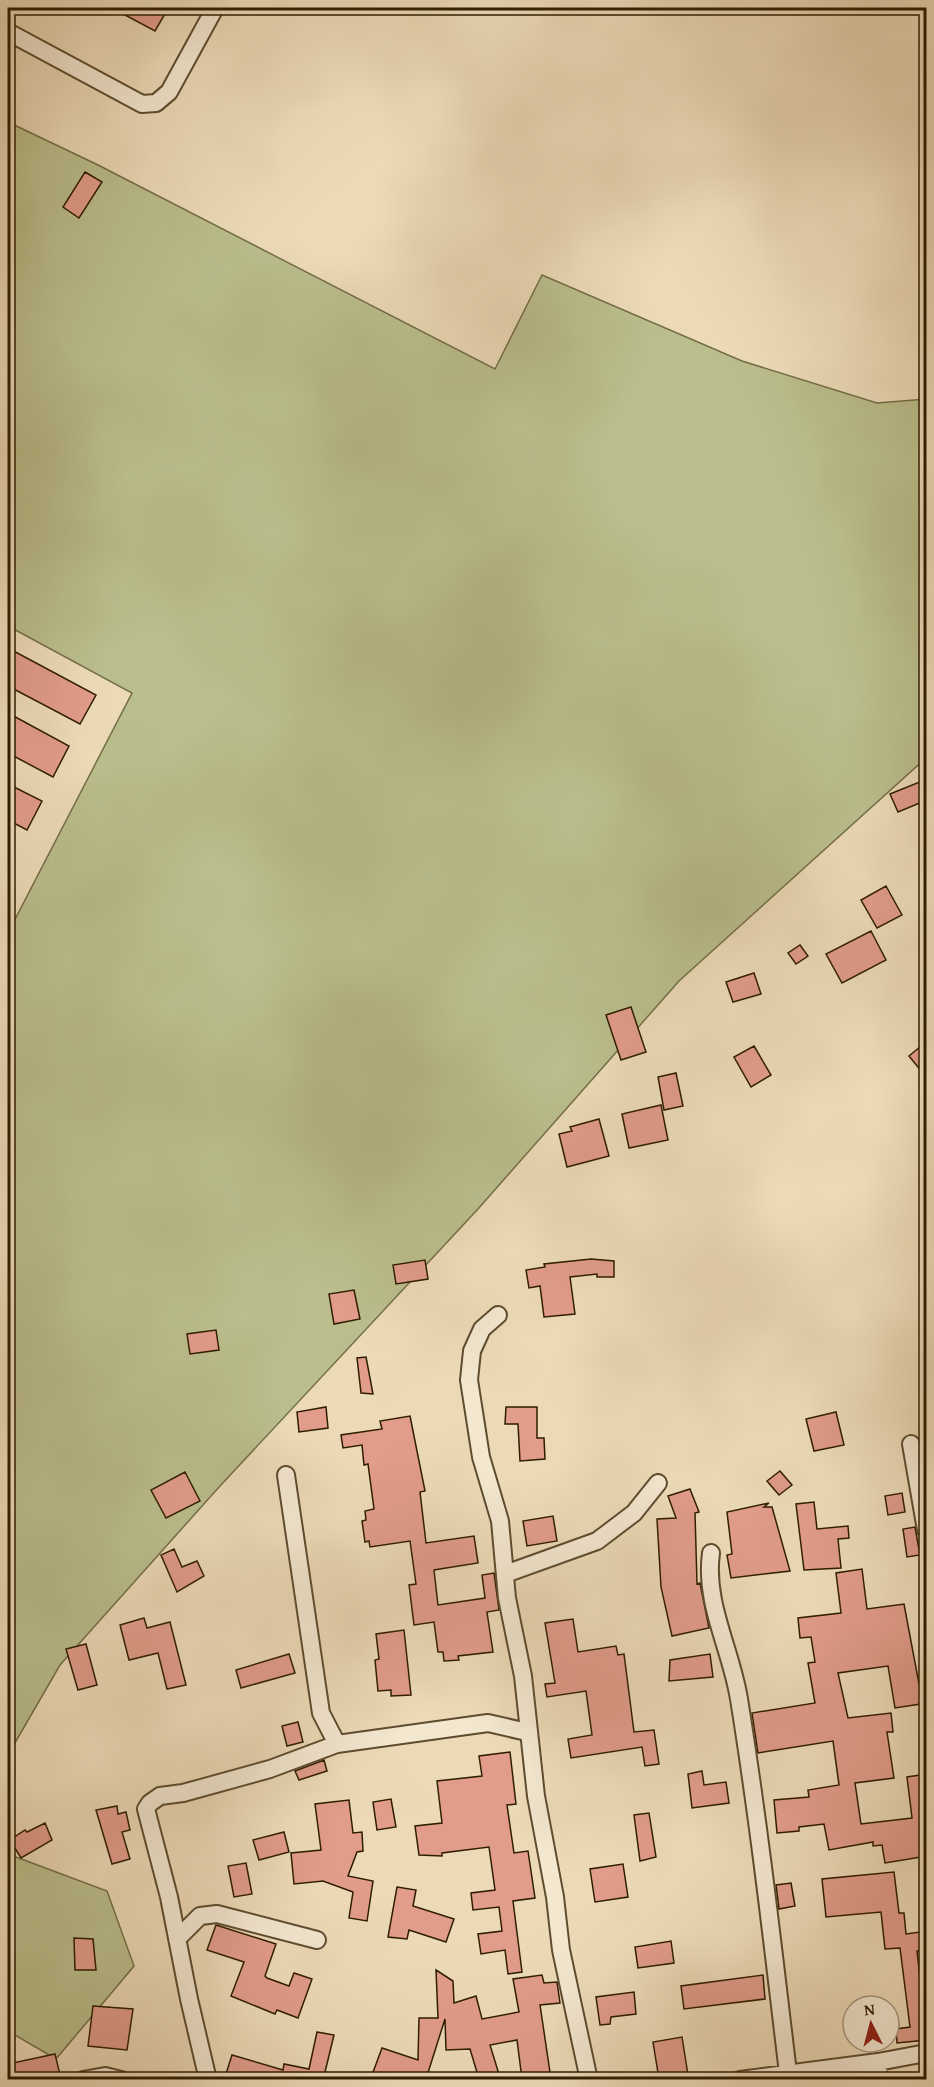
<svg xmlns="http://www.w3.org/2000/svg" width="934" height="2087" viewBox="0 0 934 2087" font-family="'Gentium Book Plus',serif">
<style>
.green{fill:#babe8c;stroke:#746e47;stroke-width:1.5}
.building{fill:#e19c8a;stroke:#2f1d02;stroke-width:1.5}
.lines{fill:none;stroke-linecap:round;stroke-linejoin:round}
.minor-casing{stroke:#5e4c2f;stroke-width:20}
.minor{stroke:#f3e7d0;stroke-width:16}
</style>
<rect width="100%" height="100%" fill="#ecdab7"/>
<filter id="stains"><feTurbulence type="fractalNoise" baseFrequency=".00333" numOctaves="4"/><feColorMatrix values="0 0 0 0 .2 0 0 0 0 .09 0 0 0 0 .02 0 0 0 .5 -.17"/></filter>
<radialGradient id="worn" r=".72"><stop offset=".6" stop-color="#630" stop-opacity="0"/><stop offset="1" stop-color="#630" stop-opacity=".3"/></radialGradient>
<path class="green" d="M8,122L98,165L495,369L542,275L742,361L877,403L926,399V758L679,981L478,1209L220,1486L60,1665L8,1755V933L132,693L8,626Z
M8,1854L107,1891L134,1966L56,2059L8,2031Z"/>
<path class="building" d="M112,8H158L166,12L155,31Z
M85,172L102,182L79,218L63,207Z
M8,648L96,695L80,724L8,686Z
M8,713L69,746L53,777L8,753Z
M927,779V800L898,812L890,794Z
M8,784L42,801L27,830L8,820Z
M886,886L902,915L877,928L861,900Z
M871,931L886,960L842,983L826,954Z
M800,945L808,956L796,964L788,953Z
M754,973L761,994L733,1002L726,982Z
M631,1007L646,1052L621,1060L606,1015Z
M927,1041V1078L909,1056Z
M754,1046L771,1075L751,1087L734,1057Z
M676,1073L683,1106L664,1110L658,1077Z
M661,1105L668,1140L629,1148L622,1114Z
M599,1119L609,1156L567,1167L559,1134L572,1131L570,1127Z
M591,1259L614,1261V1277H597V1274L570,1277L575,1314L544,1317L540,1286L529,1288L526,1270L545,1267L544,1264Z
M425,1260L428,1279L396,1284L393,1265Z
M354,1290L360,1319L334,1324L329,1294Z
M216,1330L219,1350L190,1354L187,1334Z
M366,1357L373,1394L361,1393L357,1358Z
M326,1407L328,1428L299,1432L297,1412Z
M506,1407H537V1438H544L545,1459L520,1461L518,1424H505Z
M836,1412L844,1445L814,1451L806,1419Z
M410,1416L425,1491L420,1492L426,1543L474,1536L478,1563L434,1570L438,1605L485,1598L482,1575L494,1573L499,1610L487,1612L493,1652L458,1656L459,1660L444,1661L443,1652H438L434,1622L414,1625L409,1585L416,1584L410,1541L370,1547L369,1541L365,1542L362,1521L366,1520L365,1511L374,1509L368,1464L364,1465L362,1445L343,1448L341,1435L382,1429L380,1421Z
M780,1471L792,1485L779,1495L767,1481Z
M185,1472L200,1501L166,1518L151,1490Z
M690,1489L699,1512L695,1513L697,1584L700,1583L709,1628L672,1636L661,1587L657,1519L676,1518L668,1496Z
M902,1493L905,1512L888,1515L885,1496Z
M814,1502L817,1529L848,1526L849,1538L838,1539L841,1568L804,1570L796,1504Z
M769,1503L764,1507H772L790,1571L731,1578L727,1555L732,1554L727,1512Z
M553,1516L557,1541L527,1546L523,1521Z
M915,1527L920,1555L907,1557L903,1529Z
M174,1549L182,1567L197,1561L204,1576L177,1592L161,1555Z
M862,1569L867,1609L904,1604L919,1684L927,1683V1703L895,1708L888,1666L838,1673L848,1718L891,1713L893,1732H887L894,1778L855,1783L861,1824L912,1818L907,1777L927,1774V1856L885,1863L882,1845L873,1846V1842L829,1850L824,1824L799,1827V1831L777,1833L774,1800L809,1797L808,1790L839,1785L833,1741L758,1753L752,1713L815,1703L808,1663L815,1662L811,1637L800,1638L798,1618L841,1613L836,1573Z
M144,1618L147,1628L170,1622L186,1685L167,1689L158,1653L129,1660L120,1625Z
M573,1619L578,1652L616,1646L618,1655L624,1654L634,1732L654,1730L659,1764L645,1766L642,1747L571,1758L568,1739L592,1735L586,1691L547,1697L545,1684L555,1683L545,1623Z
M404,1630L411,1695L391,1696V1690L378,1691L375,1660L379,1659L376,1634Z
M86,1644L97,1685L78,1690L66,1649Z
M289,1654L295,1673L241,1688L236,1670Z
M710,1654L713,1677L669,1681L670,1660Z
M298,1722L303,1742L287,1746L282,1726Z
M510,1752L516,1804L507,1805L514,1853L528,1851L535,1898L513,1901L522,1972L508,1974L505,1950L481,1954L478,1934L502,1931L499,1907L473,1910L471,1893L495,1890L489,1847L442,1853V1856L419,1855L415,1826L442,1823L437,1781L482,1776L479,1756Z
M324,1760L327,1771L299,1780L295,1771Z
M702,1771L704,1785L726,1782L729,1803L692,1808L688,1774Z
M391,1799L396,1827L377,1830L373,1802Z
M349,1800L353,1833L362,1832L363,1851L357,1852L348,1876L373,1881L367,1921L349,1918L353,1892L323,1881L294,1884L291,1853L321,1850L315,1804Z
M117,1806L118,1814L126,1812L130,1830L122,1832L130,1859L112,1864L96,1810Z
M649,1813L656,1857L640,1861L634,1815Z
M45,1823L52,1840L21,1858L10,1840L25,1830L27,1832Z
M284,1832L289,1852L259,1860L253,1840Z
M246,1863L252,1894L234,1897L228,1866Z
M623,1864L628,1897L595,1902L590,1869Z
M894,1872L899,1913H904L906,1934L927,1931V1950L917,1951L927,2040L897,2043L896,2029L910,2027L900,1948L885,1949L881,1912L826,1917L822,1879Z
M791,1883L795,1906L779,1909L776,1885Z
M397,1887L416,1890L413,1906L454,1919L446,1942L409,1930L407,1939L388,1937Z
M216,1925L276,1944L265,1976L267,1978L289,1986L294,1973L312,1979L298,2018L277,2010L275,2014L231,1996L244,1962L207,1950Z
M74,1938L93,1939L96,1970H75Z
M671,1941L674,1963L638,1968L635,1947Z
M436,1970L453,1981L454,2003L476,1996L482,2019L519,2012L513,1979L542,1975L544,1983L557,1982L560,2003L540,2005L551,2079H522L517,2040L490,2045L498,2071L496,2079H479L470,2049L446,2050L445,2019L426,2079H386L372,2075L382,2048L418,2060L419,2018H438Z
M763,1975L765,1999L684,2009L681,1986Z
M634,1992L636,2014L611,2017L610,2024L600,2025L596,1997Z
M93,2006L133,2009L127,2050L88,2046Z
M317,2032L334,2035L325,2072L331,2073L330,2079L225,2077L232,2055L283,2070L284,2064L309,2069Z
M682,2037L688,2075L659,2079L653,2042Z
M55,2054L61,2079H8V2064Z"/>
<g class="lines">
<g class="minor-casing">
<path id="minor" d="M8,32L142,104L156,103L169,92L215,8
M498,1315L482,1329L472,1351L469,1380L481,1457L500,1521L507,1598L523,1676L536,1796L555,1897L561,1950L589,2080
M911,1444L926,1530
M286,1475L321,1713L337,1744L488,1723L527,1732
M711,1553C704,1603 731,1649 739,1699C759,1823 773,1948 788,2073
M505,1574L597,1541L634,1513L658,1483
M177,1939L200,1916L217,1914L317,1940
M83,2080L105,2076L121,2080
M208,2080L189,1999L169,1897L146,1809L150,1803L160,1796L183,1793L270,1769L337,1744
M740,2080L878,2062
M879,2080L878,2062L926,2053"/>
</g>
<use href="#minor" class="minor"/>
</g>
<rect width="934" height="2087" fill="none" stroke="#ecdab7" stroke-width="30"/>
<rect x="9" y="9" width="916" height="2069" fill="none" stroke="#2f1d02" stroke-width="3"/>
<rect x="15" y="15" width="904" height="2057" fill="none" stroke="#2f1d02" stroke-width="1.5"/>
<g transform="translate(871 2024) rotate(354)"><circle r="28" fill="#f3e7d0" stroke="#a5967e" stroke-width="1.5"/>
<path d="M0-4.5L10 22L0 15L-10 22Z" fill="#8f2418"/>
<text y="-9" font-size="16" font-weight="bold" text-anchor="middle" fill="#2f1d02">N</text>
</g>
<rect width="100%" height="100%" filter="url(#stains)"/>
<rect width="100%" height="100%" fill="url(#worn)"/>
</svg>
